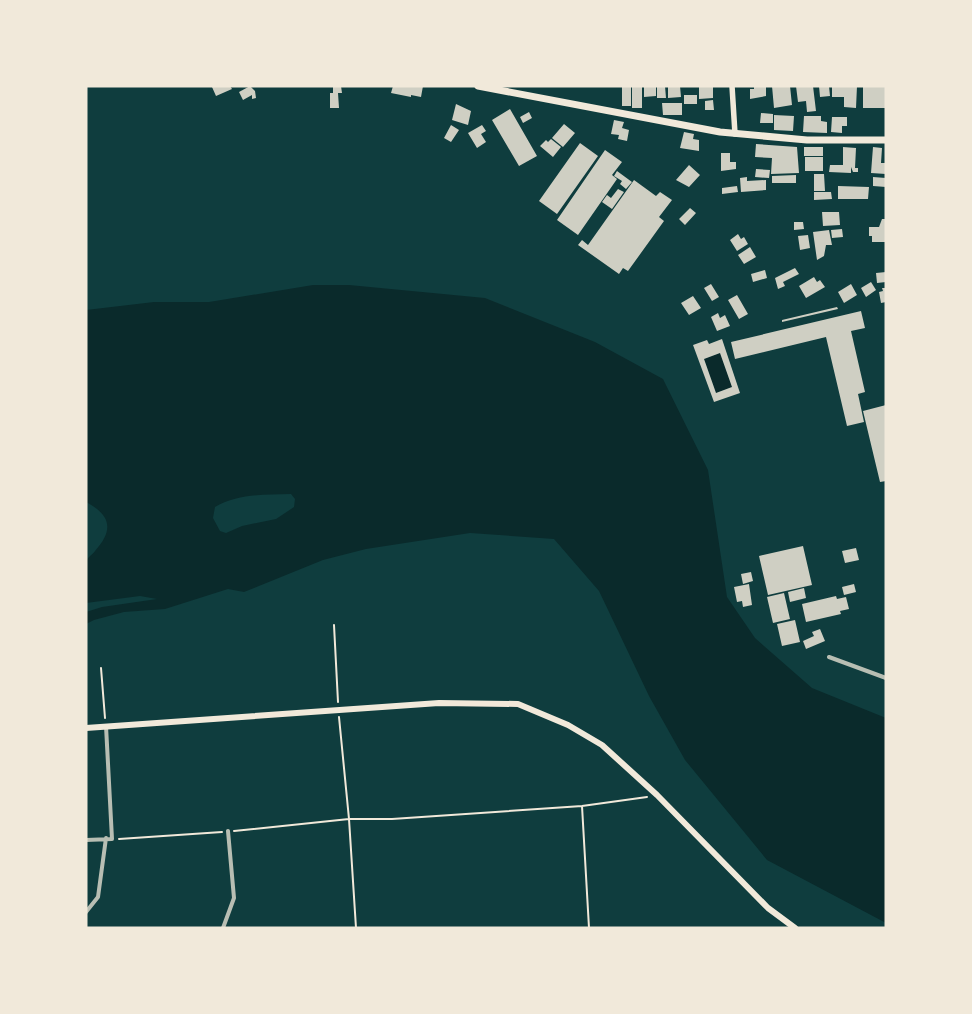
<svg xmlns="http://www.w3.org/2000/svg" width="972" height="1014" viewBox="0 0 972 1014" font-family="'Roboto Condensed',sans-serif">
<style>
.water{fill:#0a2a2b;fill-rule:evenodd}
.building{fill:#cfcfc3;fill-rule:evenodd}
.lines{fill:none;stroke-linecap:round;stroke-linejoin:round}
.path{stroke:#f1e9da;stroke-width:2}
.minor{stroke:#b8beb3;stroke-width:4}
.secondary{stroke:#f1e9da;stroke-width:5.5}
.primary{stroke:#f1e9da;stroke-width:6}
.trunk{stroke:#f1e9da;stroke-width:7}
</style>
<rect width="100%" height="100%" fill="#0f3d3e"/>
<path class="water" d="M313,285H349L485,298L595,342L663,379L708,470L727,597L755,638L812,688L886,718V923L767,860L685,760L649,696L599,591L554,539L470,533L366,549L323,560L244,592L228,589L165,609L124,612L94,620L86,624V612L102,607L157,599L140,596L86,603C86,594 83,567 87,560C88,557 93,554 95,551C114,530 111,515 86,502V310L154,302H209ZM291,494L295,499L294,507L276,519L242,526L226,533L220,531L213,518L215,507C239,493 264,495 291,494Z
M720,353L732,387L716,393L704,359Z"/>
<path class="building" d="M230,86L232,89L216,96L212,87Z
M250,86L255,91L256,98L252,99V95L243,100L239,92Z
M333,86H341L342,93H338L339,108H330V93H333Z
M393,86H423L421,97L411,95V97L391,93Z
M622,86H631V106H622Z
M632,86H642V108H632Z
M644,86H656V96L644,97Z
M657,86H665L666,98H657Z
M668,86H680L681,97L668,98Z
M699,86H713V98L699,99Z
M754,86H766V96L750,99V89H754Z
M772,86H790L792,105L774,108Z
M796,86H813L816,111L807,112L806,101L798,102Z
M819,86H829L830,96L820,97Z
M832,86H857L856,108L844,107V97H832Z
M863,86H886V108H863Z
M684,95H697V104H684Z
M713,100L714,110H705V101Z
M662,103H682V115H663Z
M456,104L471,111L468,125L452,120Z
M510,109L537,156L519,166L492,120Z
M529,112L532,118L523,123L520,117Z
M761,113L773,114V123H760Z
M774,115L794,116L793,131L774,130Z
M804,116H821V121L827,122V133L803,132Z
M832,117H847V126H842V133L831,132Z
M614,120L624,122L622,128L629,130L627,141L618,139L619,135L611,134Z
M564,124L575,133L563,147L552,138Z
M451,125L459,130L451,142L444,138Z
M482,125L486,131L481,134L486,142L477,148L468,133Z
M684,132L694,134L693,139L699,140V151L680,148Z
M551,139L561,147L553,157L540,146L546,140L548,142Z
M580,143L598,156L557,214L539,201Z
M756,144L797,147L799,173L771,174L772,158L755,157Z
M804,147H823V156H804Z
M843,147L856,148L855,168H858V172H853L851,167V173L829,172L830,165H843Z
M873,147L882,148L881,163H886V174L871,173Z
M605,150L622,162L612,175L617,179L578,235L557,220Z
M721,153H730V162H736V169L721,171Z
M805,157H823V171H805Z
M689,165L700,175L689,187L676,180Z
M756,169L770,170L769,178L755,177Z
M617,171L632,182L626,189L620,184L622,181L614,176Z
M814,174H824L825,191H814Z
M796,175V183H772V176Z
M747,177V181L766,180V190L741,192L740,178Z
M873,177L886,178V187L873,186Z
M634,180L656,196L660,192L672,200L659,217L664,221L628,271L623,268L619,274L578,245L582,240L588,245Z
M737,186L738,192L722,194V188Z
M838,186L869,187L868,199H838Z
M618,189L624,192L612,209L602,202L607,195L611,198Z
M814,192H831L832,199L814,200Z
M690,208L696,213L685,225L679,219Z
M822,212H839L840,225L823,226Z
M882,219H886V242H872V236H869V227H879Z
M794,222H803L804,229L794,230Z
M842,229L843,237L832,238L831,230Z
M829,230L832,245H826L824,256L817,260L813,232Z
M738,234L741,239L744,237L748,244L737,251L730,240Z
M808,235L810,248L800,250L798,236Z
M750,247L756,257L744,264L738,255Z
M795,268L799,274L783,282L785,286L778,289L775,278Z
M765,270L767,278L753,282L751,274Z
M886,272V282L877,283L876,273Z
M814,277L817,282L820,280L825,287L806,298L799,286Z
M871,282L876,290L866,297L861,288Z
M711,284L719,297L712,301L704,288Z
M851,284L857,295L844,303L838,292Z
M882,288H886V302L881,303L879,292L883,291Z
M737,295L748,314L739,319L728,300Z
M693,296L701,308L689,315L681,303Z
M837,307L838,309L782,322V320Z
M861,311L865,328L851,331L865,392L858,394L864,422L847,426L826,337L735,359L731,342Z
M718,313L720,318L725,315L730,326L717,331L711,317Z
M722,339L740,393L714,402L693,345L707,340L709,344ZM720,353L732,387L716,393L704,359Z
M886,405V481L880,482L863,411Z
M803,546L812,585L768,595L759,556Z
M856,548L859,560L845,563L842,551Z
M751,572L753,581L743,584L741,574Z
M749,584L752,605L743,607L742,601L737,602L734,587Z
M854,584L856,592L844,595L842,587Z
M804,588L806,598L790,602L788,592Z
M784,593L790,619L773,623L767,597Z
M836,596L837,599L846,597L849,609L840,611L841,614L806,622L802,604Z
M795,620L800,642L782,646L777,624Z
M820,629L825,641L806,649L803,641L814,636L812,632Z"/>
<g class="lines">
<path class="path" d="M334,625L338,702
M101,668L105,718
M339,717L349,819L356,928
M582,806L589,928
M234,831L349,819H392L582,806L647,797
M119,839L222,832"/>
<path class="minor" d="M829,657L886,678
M86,840L112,839L106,726
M86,912L98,897L106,838
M223,928L234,898L228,831"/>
<path class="secondary" d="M732,86L735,134"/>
<path class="primary" d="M86,728L439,703L518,704L568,725L602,745L657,795L768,908L795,928"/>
<path class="trunk" d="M478,86L720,132L807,140H886"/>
</g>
<rect width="972" height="1014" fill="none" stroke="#f1e9da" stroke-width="175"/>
</svg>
